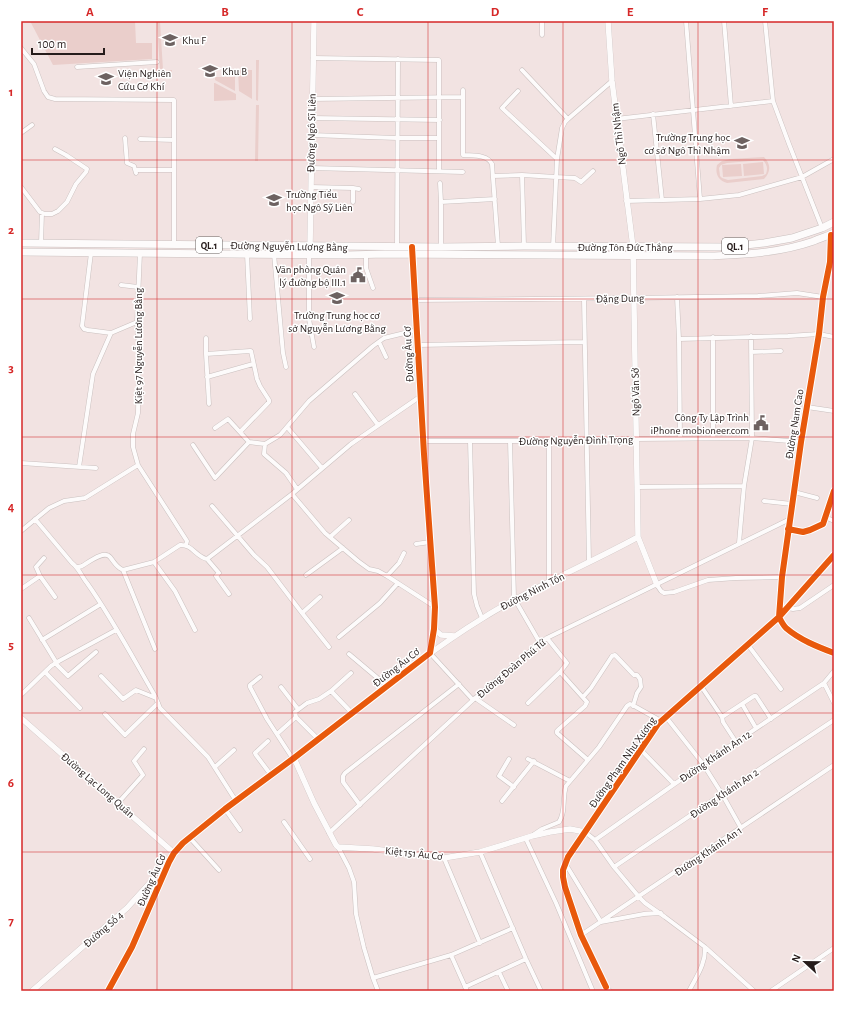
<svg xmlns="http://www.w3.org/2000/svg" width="855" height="1012" viewBox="0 0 855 1012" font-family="'Alegreya Sans',sans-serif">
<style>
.green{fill:#eacecb;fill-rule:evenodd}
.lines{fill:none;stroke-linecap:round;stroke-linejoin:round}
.street-casing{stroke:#cac0bf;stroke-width:5}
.secondary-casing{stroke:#cac0bf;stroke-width:6}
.highway-casing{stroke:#cac0bf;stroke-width:8}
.street{stroke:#fdfbfb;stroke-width:4}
.secondary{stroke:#fdfbfb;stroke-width:5.5}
.highway{stroke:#fdfbfb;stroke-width:7}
.cycleway-casing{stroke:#fff;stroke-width:8}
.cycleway{stroke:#e8590c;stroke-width:6}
.grid{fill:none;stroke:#d62828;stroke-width:1;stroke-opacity:0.55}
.labels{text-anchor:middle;stroke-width:3;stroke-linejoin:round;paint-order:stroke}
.shield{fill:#fff;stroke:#67605f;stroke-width:1}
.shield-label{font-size:10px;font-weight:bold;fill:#261c1b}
.poi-label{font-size:11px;fill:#261c1b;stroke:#fff;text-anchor:start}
.street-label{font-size:11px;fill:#261c1b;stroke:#fff}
.neatline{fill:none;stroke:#d62828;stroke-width:1.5}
.grid-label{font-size:13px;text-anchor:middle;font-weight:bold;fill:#d62828}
</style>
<rect width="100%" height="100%" fill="#f2e3e2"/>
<path class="green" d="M30,21H135L136,43H152V59L53,65Z
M157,21H160L163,70H172V73H163L160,71Z
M256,60H259L258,101L256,100Z
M238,70H252V99L239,91Z
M215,77H235V91L215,80Z
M214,83H215L236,94V100L214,101Z
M256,105H259L258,161H255Z
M764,157C771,164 771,172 764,179L727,183C718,180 715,174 717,165L722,161L730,159ZM763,160C767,165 768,168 766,174L762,176L728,180L722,178L720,176L719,168L721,165L727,163Z
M763,162L764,174L744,176L743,164Z
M741,164L742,176L723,177L722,165Z"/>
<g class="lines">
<g class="street-casing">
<path id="street" d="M542,21V35
M686,21L700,199
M724,21L731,106
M765,21L773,101L789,144L822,228
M21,48L34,64L44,91L48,97L55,99L174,100V245
M313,58L439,60V171
M77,67L157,62
M522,70L568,119
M463,90V155C473,156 487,154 492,164L498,246
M518,91L502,108L557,159
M312,99L463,97
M653,114L662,200
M312,118L440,120
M616,119L773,101
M21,133L32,125
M311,135L397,138H439
M125,138L127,163L134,166L136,173
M140,139L174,140
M311,168L463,172
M136,170H174
M522,175L524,246
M493,176L522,175L556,177L575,178L581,182L593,171
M440,183L441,202V247
M21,187L40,212L45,214H52L58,211L67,202L76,184L86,172L87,169L66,155L55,149
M311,187L353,188L359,189
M626,201L700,199L739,195L802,177L834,159
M353,202V188
M441,202L495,199
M41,243L42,213
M397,246L398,59
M553,247L557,159L562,128L565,122L568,119L612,81
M91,253L82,326L84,329L88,330L111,333
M140,253L137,322L139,348L138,413L133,434V447L138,465L187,541L186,545
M247,254L250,319
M274,254L283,353L286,367
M309,255V319L314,347
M366,255V268L373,288
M121,285L138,287
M677,297L679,339L680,438
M584,299L589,562
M415,300L633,298L758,296L797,293L823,297
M206,338V354
M679,339L788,336L819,334L834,337
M379,342L386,357
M418,345L584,342
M751,352L781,351
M207,377L253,364
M355,394L378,425
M209,404L206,354L250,351H251L257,379L260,386L269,400V402L240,432
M807,407L834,411
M287,427L322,468
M215,428L228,419L249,442L265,444
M713,438V337
M424,441H549L636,439L752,438L801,442
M470,441L474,594L477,606L482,618
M510,441L514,598L540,643
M549,441V581
M265,444L280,435L309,401L373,346L384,338L417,330
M265,444L264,454L286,473L297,489
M193,445L215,478L249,442
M21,463L96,468
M79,467L93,374L111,333L137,322
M637,487L744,486
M794,492L817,498
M292,494L325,533L358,561L369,569L378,571L387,576L435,607
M764,501L792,504
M212,506L254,555L267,567L302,613L329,647
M825,517L834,521
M35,519L72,563C79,568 82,577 87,583C112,618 133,658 155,696L160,708L208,757L236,801
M21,531L49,508L64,501L85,498L138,465
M330,537L349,520
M739,543L744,486L752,438L751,336
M416,544L430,542
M207,559L219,573L216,576L229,594
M154,562L175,591L195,630
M77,567H79L82,566C89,562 104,550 110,557C115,563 116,567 123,570L154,562L180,545C192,544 196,557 207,559L292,494L351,444L421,396
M123,570L155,649
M306,575L343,548
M40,576L36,567L44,558
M387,576L399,563L404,553
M657,585L661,591L664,593L674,592L708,580L736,578L782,577
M21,589L40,576L55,597
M788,608L793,609L800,608L834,585
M302,613L320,597
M779,617C781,621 783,625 786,628C800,640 818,647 834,653
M29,618L56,662
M339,637L380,603L398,583
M547,638L567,663L561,671V673L587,702L585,706L559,729L557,731V733L588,760
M42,640L101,604
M748,645L781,689
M430,653L473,700
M349,654L387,686
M55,663L68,676L96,652
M45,672L80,708
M101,676L123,699L136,690L156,698
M260,677L250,685V687L267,719L293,759
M824,683L834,703
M701,686L722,717
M281,687L298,709
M331,691L351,673
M21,695L51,666L59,661L116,630
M583,697L591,688L612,656L615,655L633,674L634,675H637L640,679L641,687L637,693L633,706
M475,698L514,725
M528,703L561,671
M742,704L756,728
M105,714L124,734L125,735L158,703
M666,717L703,764L722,794L741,828
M277,734L296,717
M318,739L296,717L295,712L307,703L319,699L331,691L352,713
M268,741L255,753L256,755L271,775
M736,742L723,722L722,717L754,696H756L771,719
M641,750L674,784
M509,759L499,776L514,787
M528,759L570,781
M215,767L234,750
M502,801L534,761
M118,803L143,775L134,761L144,749
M360,805L343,782V776L345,773L459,684
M225,809L240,830
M284,822L310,859
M329,833L473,700L540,643L547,638L790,519
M533,835L542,829L559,822C566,812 562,798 566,786L599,747L627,706L630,704L636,707L661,721
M190,838L219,870
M526,839L556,903L592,989
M595,840L703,764L824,683L834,671
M338,847L349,868L354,882L356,914L364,948L373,978L378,991
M480,852L526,959L541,991
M444,858L480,943
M565,863L601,922L644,914L661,913
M614,867L722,794L834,720
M581,935L834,765
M451,955L467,991
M499,972L508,991
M373,978L451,955L513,928
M465,987L526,959
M610,991L606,987L581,935L565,887L563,877V870L568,857L585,832L595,840L614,867L639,897L645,903L665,917L705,947L754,991
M689,991C696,977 706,964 705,947
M771,991L834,948"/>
</g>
<g class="secondary-casing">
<path id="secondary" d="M608,21L612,81L633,247L638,537L657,585
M310,246L314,21
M412,247L424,454L435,607L434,629L430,653
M779,617L782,577L794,492L801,442L819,334L823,297L830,262L831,235
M434,629L441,635L455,636
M21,718L174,853
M294,758L314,803L336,845L338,847L373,849L444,858L480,852L532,836L550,832L570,829L585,832L658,724L779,617L834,555
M32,991L127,908L166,865
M108,991L132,947L169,862C179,845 194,834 209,822C234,802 261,783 287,764C352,715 413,661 483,618C532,587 587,565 638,537"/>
</g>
<g class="highway-casing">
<path id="highway" d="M21,243L441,247L524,246L728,247L764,243L792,238L822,228L834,222
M21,252L347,255L385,254L712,256C748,254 779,253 814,241C820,238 828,236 834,233"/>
</g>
<use href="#street" class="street"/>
<use href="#secondary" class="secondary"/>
<use href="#highway" class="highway"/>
<g class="cycleway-casing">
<path id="cycleway" d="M788,529L803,532L810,530L823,524L834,491
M779,617L782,577L794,492L801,442L819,334L823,297L830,262L831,235
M779,617C781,621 783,625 786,628C800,640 818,647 834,653
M606,987L581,935L565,887L563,877V870L568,857L585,832L658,724L779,617L834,555
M108,991L132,947L169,862L174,853L183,843L225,809L294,758L430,653L434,629L435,607L424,454L412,247"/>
</g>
<use href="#cycleway" class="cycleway"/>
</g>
<path class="grid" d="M157,21V991M292,21V991M428,21V991M563,21V991M698,21V991M21,160H834M21,299H834M21,437H834M21,575H834M21,713H834M21,852H834"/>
<defs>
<g id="school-bare" transform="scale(1.2)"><path d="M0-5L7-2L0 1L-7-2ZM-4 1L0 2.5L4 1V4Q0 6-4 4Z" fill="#6d6261" stroke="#fff" stroke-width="2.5" paint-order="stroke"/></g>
<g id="civic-bare" transform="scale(1.2)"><path d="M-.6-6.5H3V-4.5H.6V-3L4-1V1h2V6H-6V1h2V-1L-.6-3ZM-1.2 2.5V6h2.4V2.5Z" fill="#6d6261" stroke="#fff" stroke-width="2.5" paint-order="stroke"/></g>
</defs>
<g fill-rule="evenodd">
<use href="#school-bare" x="170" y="40"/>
<use href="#school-bare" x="210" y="71"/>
<use href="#school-bare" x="106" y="79"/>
<use href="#school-bare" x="742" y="143"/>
<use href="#school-bare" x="274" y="200"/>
<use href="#civic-bare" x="358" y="275"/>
<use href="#school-bare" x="337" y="298"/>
<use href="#civic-bare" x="761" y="423"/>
</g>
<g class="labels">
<g class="shield">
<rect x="196" y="237" width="26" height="16" rx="3"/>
<rect x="722" y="238" width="26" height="16" rx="3"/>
</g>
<g class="shield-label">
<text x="209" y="249">QL.1</text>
<text x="735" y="250">QL.1</text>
</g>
<g class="poi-label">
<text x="182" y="44">Khu F</text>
<text x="222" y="75">Khu B</text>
<text x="118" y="77">Viện Nghiên<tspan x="118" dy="13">Cứu Cơ Khí</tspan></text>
<text x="730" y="141" text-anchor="end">Trường Trung học<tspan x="730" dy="13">cơ sở Ngô Thì Nhậm</tspan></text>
<text x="286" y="198">Trường Tiểu<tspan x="286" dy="13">học Ngô Sỹ Liên</tspan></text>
<text x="346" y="273" text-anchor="end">Văn phòng Quản<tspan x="346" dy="13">lý đường bộ III.1</tspan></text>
<text x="337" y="319" text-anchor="middle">Trường Trung học cơ<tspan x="337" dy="13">sở Nguyễn Lương Bằng</tspan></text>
<text x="749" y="421" text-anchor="end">Công Ty Lập Trình<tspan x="749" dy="13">iPhone mobioneer.com</tspan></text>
</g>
<g class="street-label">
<text transform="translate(311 133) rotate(-89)" y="4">Đường Ngô Sĩ Liên</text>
<text transform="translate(618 134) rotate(-97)" y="4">Ngô Thì Nhậm</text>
<text transform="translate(289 246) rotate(1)" y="4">Đường Nguyễn Lương Bằng</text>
<text x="625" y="251">Đường Tôn Đức Thắng</text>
<text transform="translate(620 298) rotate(-1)" y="4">Đặng Dung</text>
<text transform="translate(138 346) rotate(-90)" y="4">Kiệt 97 Nguyễn Lương Bằng</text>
<text transform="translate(408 354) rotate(-93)" y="4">Đường Âu Cơ</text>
<text transform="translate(635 392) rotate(-91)" y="4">Ngô Văn Sở</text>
<text transform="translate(794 424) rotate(-81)" y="4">Đường Nam Cao</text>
<text transform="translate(576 440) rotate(-1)" y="4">Đường Nguyễn Đình Trọng</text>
<text transform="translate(532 591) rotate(-27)" y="4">Đường Ninh Tốn</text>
<text transform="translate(396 667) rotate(-38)" y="4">Đường Âu Cơ</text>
<text transform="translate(511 668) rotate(-40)" y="4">Đường Đoàn Phú Tứ</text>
<text transform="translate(715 756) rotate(-34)" y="4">Đường Khánh An 12</text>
<text transform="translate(622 762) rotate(-55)" y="4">Đường Phạm Như Xương</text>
<text transform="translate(98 785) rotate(41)" y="4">Đường Lạc Long Quân</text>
<text transform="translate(724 793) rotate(-34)" y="4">Đường Khánh An 2</text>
<text transform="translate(708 851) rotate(-34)" y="4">Đường Khánh An 1</text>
<text transform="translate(414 853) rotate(6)" y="4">Kiệt 151 Âu Cơ</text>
<text transform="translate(151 880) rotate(-66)" y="4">Đường Âu Cơ</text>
<text transform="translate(103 929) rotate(-41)" y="4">Đường Số 4</text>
</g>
</g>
<rect width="855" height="1012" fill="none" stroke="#ffffff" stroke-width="44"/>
<g transform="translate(805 962) rotate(292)" stroke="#ffffff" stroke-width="3" paint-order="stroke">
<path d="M0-3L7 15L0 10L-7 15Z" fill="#261c1b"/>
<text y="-6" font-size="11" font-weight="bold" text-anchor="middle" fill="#261c1b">N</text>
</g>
<path d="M32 48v6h72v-6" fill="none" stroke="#261c1b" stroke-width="2"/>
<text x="38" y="48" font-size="12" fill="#261c1b" stroke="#ffffff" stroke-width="3" paint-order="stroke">100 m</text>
<rect x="22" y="22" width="811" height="968" class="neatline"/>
<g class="grid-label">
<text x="90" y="16">A</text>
<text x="225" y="16">B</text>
<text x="360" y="16">C</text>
<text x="495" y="16">D</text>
<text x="630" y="16">E</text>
<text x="765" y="16">F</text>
<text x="11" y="96">1</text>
<text x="11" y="234">2</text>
<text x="11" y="372">3</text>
<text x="11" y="511">4</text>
<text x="11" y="649">5</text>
<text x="11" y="787">6</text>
<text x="11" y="925">7</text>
</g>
</svg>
